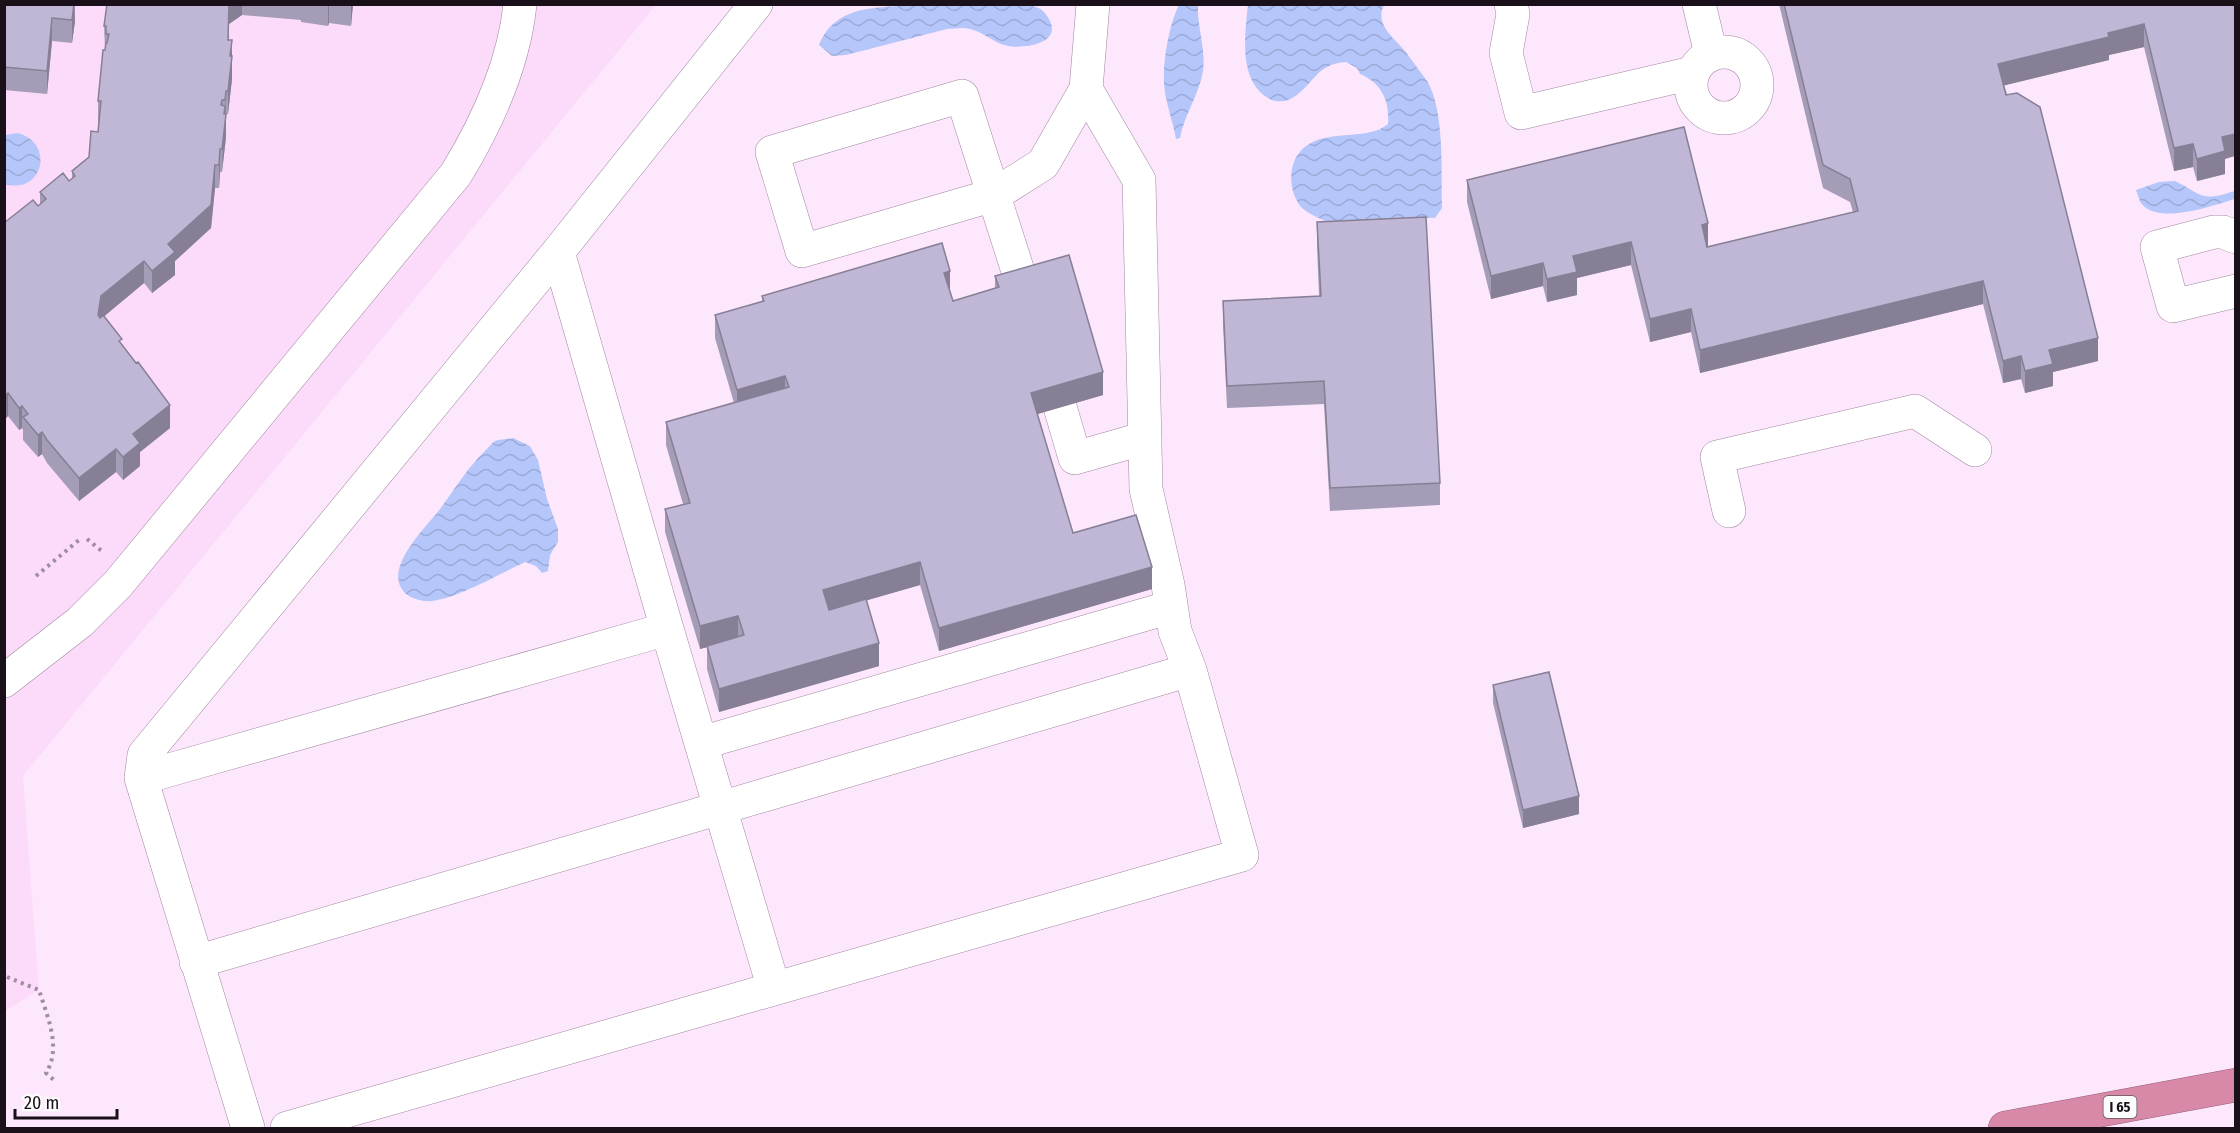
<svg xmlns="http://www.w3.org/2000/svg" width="2240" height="1133" viewBox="0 0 2240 1133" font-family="'Fira Sans Condensed',sans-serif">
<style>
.built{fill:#fcdbfa}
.water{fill:url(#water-waves)}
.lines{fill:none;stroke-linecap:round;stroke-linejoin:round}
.minor-casing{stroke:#a0879f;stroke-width:34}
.highway-casing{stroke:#955f75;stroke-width:34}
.path{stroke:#9d8d9d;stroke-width:4;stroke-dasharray:3 4.5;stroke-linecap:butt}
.minor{stroke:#fff;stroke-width:33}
.highway{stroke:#d889a7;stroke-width:33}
.wall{fill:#a59db7}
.shaded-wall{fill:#867f95}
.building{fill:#c0b6d5;stroke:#867f95;stroke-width:1.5}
.labels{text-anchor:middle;stroke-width:4.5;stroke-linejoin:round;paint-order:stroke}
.shield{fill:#fcfcfc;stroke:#5d575d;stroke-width:1.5}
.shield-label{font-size:14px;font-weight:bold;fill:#191019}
</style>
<defs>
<pattern id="water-waves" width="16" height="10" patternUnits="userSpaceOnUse" patternTransform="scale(1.5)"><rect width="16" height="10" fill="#b5c6fa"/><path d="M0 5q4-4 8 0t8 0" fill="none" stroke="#9ba9d6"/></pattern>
</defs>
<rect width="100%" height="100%" fill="#fde7fc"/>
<path class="built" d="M5,5H656L23,776L39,990L5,1011Z"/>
<path class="water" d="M918,5H1028C1037,7 1042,8 1047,16C1066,43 1026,49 1008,46C993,43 984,32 970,29C963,27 954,29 947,29L846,55L832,56L819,45C836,3 880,8 918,5Z
M1179,5H1198C1197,27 1206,49 1203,71C1199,95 1184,115 1180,138L1176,139C1173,121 1165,102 1164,83C1163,60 1169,25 1179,5Z
M1248,5H1384C1374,24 1394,38 1405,51C1412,61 1420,71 1427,81C1445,110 1441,174 1442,208L1435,218C1427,218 1419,217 1412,217C1392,218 1353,229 1335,224C1324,221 1310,215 1302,208C1287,191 1287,160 1306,146C1329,129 1368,141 1388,124C1390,102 1382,83 1360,74L1357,68L1346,62C1316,64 1314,84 1294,97C1287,102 1275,103 1268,98C1238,80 1245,34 1248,5Z
M18,133C56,144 42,195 5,184V135Z
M2175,181C2205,196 2200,202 2235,191V199C2214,205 2158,226 2141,203C2139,200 2138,195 2136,190L2159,182Z
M513,438L530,446L538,460L547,499L558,529V542L550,555L548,571L542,573L536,566L525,562C499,574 459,598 432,601C424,602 412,599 406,594C380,570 426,528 440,509C455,489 467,468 485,451C488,448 492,443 495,441C500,439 508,439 513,438Z"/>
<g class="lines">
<g class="minor-casing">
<path id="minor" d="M1511,4L1513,14L1506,53L1521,113L1692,73
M1699,4L1711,54
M1691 85a33 33 0 1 1 66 0a33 33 0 1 1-66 0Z
M2236,237L2223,232H2214L2157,247L2173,306L2236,291
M1024,290L962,96L772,152L802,251L994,195L1043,164L1086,89
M1060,407L1075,458L1145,438
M1729,511L1717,457L1915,411L1975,450
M667,629L774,989
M4,681L80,622L118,584L456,174C487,123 514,65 520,4
M701,743L1171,607
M141,778L144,755L558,252
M196,962L1190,670
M248,1128L141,778L667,629L558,252L756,4
M287,1128L1242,855L1190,670L1175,631L1168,585L1146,489L1139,180L1086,89L1093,4"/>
</g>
<g class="highway-casing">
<path id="highway" d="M2005,1128L2236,1085"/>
</g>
<path class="path" d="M87,539L103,552
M36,576L79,540
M7,977L39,990C47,1016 62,1048 46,1073L54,1080"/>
<use href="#minor" class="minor"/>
<use href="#highway" class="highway"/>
</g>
<path class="wall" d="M4,4H75V21L72,43L52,41L47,94L4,90Z
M107,4H353L351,26L329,23L328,26L301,22V20L242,15L229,24V40L232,56V79L228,114H226V137L222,172H220L219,188H215L211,228L175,261V275L152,293L144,283L104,316L122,345L170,428L140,452V466L123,480L116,472L79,501L47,463L42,454L38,457L23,440V430L22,428L19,430L8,416L6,418L4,417V223L40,205V192L69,181L72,179V171L89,157L98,132L99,124H98V101L105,50L104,26Z
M1779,4H2235L2225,159V174L2197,181L2193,167L2174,171L2144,47L2109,55V60L2004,85L2098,361L2053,372V386L2025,393L2021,379L2003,383L1983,304L1700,373L1691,332L1650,342L1631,265L1577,278V295L1547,302L1543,286L1491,299L1467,202V180L1708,246L1707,247L1853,212L1850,202L1823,188Z
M1317,222L1440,483V505L1330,511L1324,404L1227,408L1223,324V301L1319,296L1317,245Z
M995,276L1103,395L1037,414L1073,533L1152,589L939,651L920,585L867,600L879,666L719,712L707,669V647L700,649L665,532V509L683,504L666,445V422L734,403L715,338V315L762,301V296L950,291L953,301L995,288Z
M1493,685L1579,814L1523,828L1493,703Z"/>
<path class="shaded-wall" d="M74,4L75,21L72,43V20Z
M229,4H242V15L229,24L228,63Z
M328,4H329V23L328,26Z
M351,4H353L351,26Z
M52,18V41L47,94V71Z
M2144,24V47L2109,55V60L1998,87V64L2108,33Z
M232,40V79L228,114V91Z
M226,91V137L222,172L224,114L225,106V125Z
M2235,134V156L2225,159V174L2197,181V159L2222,137Z
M2193,144V167L2174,171V148Z
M220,149V172L219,188V165Z
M215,165V188L211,228L175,261V275L152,293V271Z
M1708,223V246L1702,248V225Z
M1631,242V265L1577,278V295L1547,302V279L1573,256Z
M144,261V283L101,319L98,315L101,296Z
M1543,263V286L1491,299V276Z
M950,271V294L944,273Z
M1983,281V304L1700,373V350Z
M1691,309V332L1650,342V319Z
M2098,338V361L2053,372V386L2025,393V371L2049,350Z
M2021,356V379L2003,383V361Z
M1103,372V395L1031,416V393Z
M785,376V399L737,413V390Z
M8,393V416L6,418V395Z
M170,405V428L140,452V466L123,480V457L133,434Z
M22,406V428L19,430V408Z
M42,432V454L38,457V435Z
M116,449V472L79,501V478Z
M920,562V585L823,613V590Z
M1152,567V589L939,651V628Z
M738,616V639L700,649V626Z
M879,643V666L719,712V689Z
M1579,796V814L1523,828V810Z"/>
<path class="building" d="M4,4H74L72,20L52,18L47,71L4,67Z
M107,4H229L228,40H232L230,56H232L228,91H226L225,100H222L221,105L225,106L224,114H226L222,149H220L219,165H215L211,205L168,244L175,252L152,271L144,261L101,296L98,315L100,318L103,315L122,339L119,341L136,363L138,362L170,405L133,434L140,443L123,457L116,449L79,478L47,440L42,432L38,435L23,417L28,414L22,406L19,408L8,393L6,395L4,394V223L33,200L38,206L46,199L40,192L63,173L69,181L75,176L72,171L89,157L91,131L98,132L101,101H98L103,50H105L106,43H107L109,34H106V26H104Z
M1784,4H2235V134L2222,137L2225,151L2197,159L2193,144L2174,148L2144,24L2108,33L2109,37L1998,64L2006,95L2017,93L2040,107L2098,338L2049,350L2053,364L2025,371L2021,356L2003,361L1983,281L1700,350L1691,309L1650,319L1631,242L1573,256L1577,272L1547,279L1543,263L1491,276L1467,180L1684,127L1708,223L1702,225L1707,247L1858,211L1850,179L1823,165Z
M1426,217L1440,483L1330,488L1324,381L1227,386L1223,301L1321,296L1317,222Z
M942,243L950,271L944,273L953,301L999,287L995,276L1069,255L1103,372L1031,393L1073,533L1136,515L1152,567L939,628L920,562L823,590L829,610L866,599L879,643L719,689L707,646L744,635L738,616L700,626L665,509L690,503L666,422L789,387L785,376L737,390L715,315L764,301L762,296Z
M1549,672L1579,796L1523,810L1493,685Z"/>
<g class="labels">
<rect class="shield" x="2103.5" y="1096" width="33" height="22" rx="4.5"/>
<g class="shield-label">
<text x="2120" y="1112">I 65</text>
</g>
</g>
<rect width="2240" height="1133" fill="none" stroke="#191019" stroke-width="12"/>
<path d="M15 1109v9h102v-9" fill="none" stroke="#191019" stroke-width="3"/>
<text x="24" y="1109" font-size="18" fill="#191019" stroke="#fcfcfc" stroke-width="4.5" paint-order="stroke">20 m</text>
</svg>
